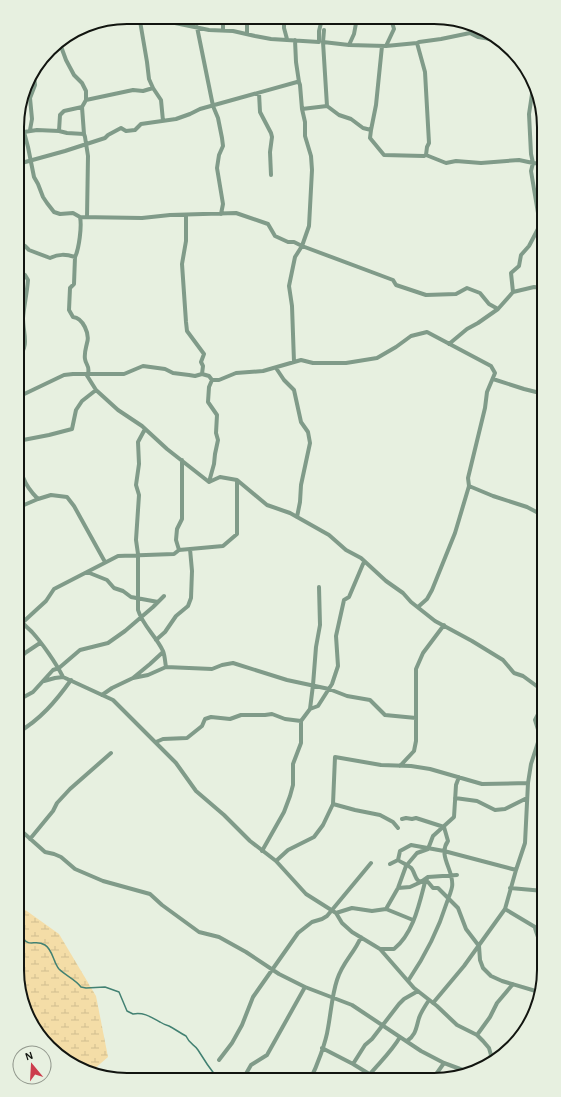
<svg xmlns="http://www.w3.org/2000/svg" width="561" height="1097" viewBox="0 0 561 1097" font-family="'Alegreya Sans',sans-serif">
<style>
.wetland{fill:url(#wetland-marsh)}
.lines{fill:none;stroke-linecap:round;stroke-linejoin:round}
.stream{stroke:#428172;stroke-width:1.5}
.street{stroke:#809b89;stroke-width:4}
.rim{fill:none;stroke:#121510;stroke-width:2}
</style>
<defs>
<pattern id="wetland-marsh" width="20" height="14" patternUnits="userSpaceOnUse"><rect width="20" height="14" fill="#f4dda7"/><path d="M1 5h8M5 5V1M11 12h8M15 12V8" fill="none" stroke="#d0bd8f"/></pattern>
</defs>
<rect width="100%" height="100%" fill="#e7f0e0"/>
<path class="wetland" d="M17,904L59,934L96,996L108,1057L93,1070L55,1053L23,1005L17,970Z"/>
<g class="lines">
<path class="stream" d="M17,936L20,935C31,950 33,938 45,945C53,950 53,962 59,969C66,976 75,979 81,987L86,988L105,987L119,992L127,1011L133,1014C144,1012 151,1017 160,1022C163,1024 166,1025 169,1026C175,1029 180,1033 186,1036C190,1045 194,1044 198,1050C204,1060 211,1070 218,1079"/>
<path class="street" d="M123,18L154,23H175L209,30L233,31L255,36L271,39L319,42V31L321,23V18
M223,18V31
M284,18V28L287,39
M140,21L147,62L149,79L153,88L161,100L163,121
M197,27L213,106L218,118L222,138L223,146L219,155L217,168L223,204L221,214
M324,30L323,42L349,45L386,46L394,29L391,19
M247,34V18
M295,40L296,62L299,82
M59,41L66,60L74,75L82,83L86,91V100L82,107L84,134
M323,42L327,106
M349,45L354,34L357,18
M386,46L417,43
M259,93L260,112L271,133L272,137L270,152L271,175
M86,100L133,90L143,91L153,88
M30,130L32,119L30,98L35,85L34,75L36,68
M371,130L376,105L382,46
M59,131L67,133L84,134L85,137L88,156L87,217
M18,132H24L28,147L34,177L38,184L43,197L47,203L54,212L60,214L73,213L80,217C82,226 79,249 75,257L74,284L70,288L69,310L73,317C83,318 90,334 87,343C86,348 84,353 85,359C86,366 90,365 88,374
M24,132L37,130L59,131L60,115L64,111L82,107
M426,155L446,163L456,161L481,163L519,160L533,163L544,164
M18,164L65,151L105,138L108,135L121,128L126,131L135,130L141,124L176,119L190,114L200,109L297,82H299L300,85L302,109L327,106L339,115L351,119L363,128L371,130L370,138L384,155L424,156L426,155L427,147L429,143L425,72L417,43L419,42L441,39L470,33L478,37L497,40
M186,215V241L182,264L186,322L187,331L204,354L201,362L203,366L202,374
M80,217L142,218L170,215L236,213L268,224L275,236L288,242H294L302,246L393,280L396,285L426,295L456,294L467,288L480,293L489,304L498,309
M18,242L25,246L29,250L50,258C59,254 65,254 75,257
M513,292L511,273L519,266L521,255L529,246L540,225L531,171L533,163L531,154L529,114L532,94V82
M449,344L467,329L478,323L498,309L513,292L534,287L544,288
M18,358C30,345 23,334 23,318C24,306 27,293 28,280L25,275L18,271
M294,362L292,306L289,286L295,257L302,246L309,226L312,170L311,156L305,136V122L302,109
M276,368L284,380L294,390L301,422L308,432L310,443L301,485L300,502L297,517
M86,374L96,390L118,410L142,426L167,449L209,482L220,477L237,480L267,505L290,513L329,535L346,550L361,558L386,581L403,593L411,602L435,621L472,641L503,660L514,673L523,676L538,687L544,694
M493,379L524,389L544,394
M18,397L64,375L73,374H124L143,366L165,369L173,373L189,375L195,376L202,374L209,376L212,380H219L236,373L263,371L301,360L313,363H346L377,358L396,347L411,336L427,332L491,366L495,373L487,392L485,408L468,478L469,486L455,533L432,590L427,599L418,607
M145,429L138,442L139,464L136,485L139,495L136,540L138,554V610C143,626 156,636 163,651C165,656 165,662 166,667
M18,441L49,435L72,429L76,410L82,401L96,390
M18,449C21,472 21,482 38,499
M209,482L214,464L215,454L218,440L216,433L217,415L208,402L209,387L212,380
M469,486L493,496L527,507L544,516
M17,508L38,499L51,495L67,497L74,506L105,562
M179,550L176,540L177,529L182,519V460
M87,572L107,580L114,588L123,591L131,597L158,602
M17,615C21,623 26,626 32,632C42,643 56,663 63,677L113,700L176,763L196,791L224,815L250,841L276,861L306,894L336,913L342,923L352,932L380,949L414,988L437,1006L457,1025L477,1035L483,1041L489,1048L491,1055L489,1060
M22,623L46,601L54,589L118,556L174,554L179,550L223,546L237,534V480
M156,640L165,632L176,616L188,606L191,598L192,571L190,549
M17,661L25,653L40,643
M133,678L150,664L163,652
M44,681L55,678L63,677
M538,687L544,682
M102,695L112,688L133,678L148,675L166,667L212,669L222,665L233,663L287,680L329,689L347,696L370,700L385,715L416,718
M17,698H22L33,692L53,670L59,668L80,650L108,643L125,631L153,607L164,596
M310,709L318,706L332,684L338,666L336,636L344,600L349,597L363,564L365,562
M17,733C40,720 56,701 71,680
M156,742L163,739L187,738L202,726L205,719L211,717L230,719L241,715H265L272,714L285,719L301,721
M400,766L414,751L416,741V669L423,653L444,625
M455,798L477,801L495,810L505,809L527,798
M333,804L355,810L380,815L393,822L398,828
M402,819L406,818L412,819L416,818L444,827L448,841C437,856 455,871 452,887C451,892 449,897 447,902C438,931 425,956 408,981
M17,827L45,852L54,854L61,857L75,869L103,881L150,894L162,905L199,932L219,937L246,952L279,974L305,987L352,1005L421,1051L444,1063L471,1073
M30,839L53,811L57,803L70,789L111,753
M262,851L284,812L290,796L293,785V764L301,743V721L310,709L313,685L316,647L320,625L319,587
M398,860L400,851L411,845L444,851L516,870L505,909L535,927L544,936
M276,861L288,850L314,837L323,825L333,804L335,757L381,765L411,766L430,769L482,784L528,783
M390,864L398,860C402,863 410,866 412,869C417,877 414,883 428,882L433,888H438L458,908L466,929L479,946L480,960L483,968L491,976L502,981L539,992
M516,870L525,843L528,783L531,764L540,736L535,720L544,703
M398,888L410,887L421,882L428,877L457,875
M510,888L544,891
M386,909L413,920
M336,913L352,908L372,911L386,909L398,888L406,866L417,853L428,849L433,836L454,817L456,785L459,777
M535,928C538,939 545,951 541,963L544,971
M380,949H394C413,934 419,905 425,882L428,877
M433,1003L464,966L505,909
M477,1035L490,1017L497,1003L513,984
M407,1041C416,1035 416,1028 419,1018C421,1012 425,1006 429,1000
M322,1048L353,1064L379,1080
M219,1060L232,1043L242,1025L253,997L298,933L312,922L322,919L327,916L371,863
M353,1064L365,1045L372,1039L399,1004L404,999L418,991
M370,1074C380,1062 392,1051 400,1037
M243,1079L251,1065L267,1055L305,987
M310,1080C317,1066 326,1042 328,1028C331,1012 332,995 337,980C343,961 354,954 361,937
M432,1080L444,1063"/>
</g>
<path d="M0 0H561V1097H0ZM127 24H434A103 103 0 0 1 537 127V970A103 103 0 0 1 434 1073H127A103 103 0 0 1 24 970V127A103 103 0 0 1 127 24Z" fill="#e7f0e0" fill-rule="evenodd"/>
<path class="rim" d="M127 24H434A103 103 0 0 1 537 127V970A103 103 0 0 1 434 1073H127A103 103 0 0 1 24 970V127A103 103 0 0 1 127 24Z"/>
<g transform="translate(32 1065) rotate(342)"><circle r="19" fill="#e7f0e0" stroke="#92988d"/>
<path d="M0-3L7 15L0 10L-7 15Z" fill="#cc3c4c"/>
<text y="-6" font-size="11" font-weight="bold" text-anchor="middle" fill="#121510">N</text>
</g>
</svg>
